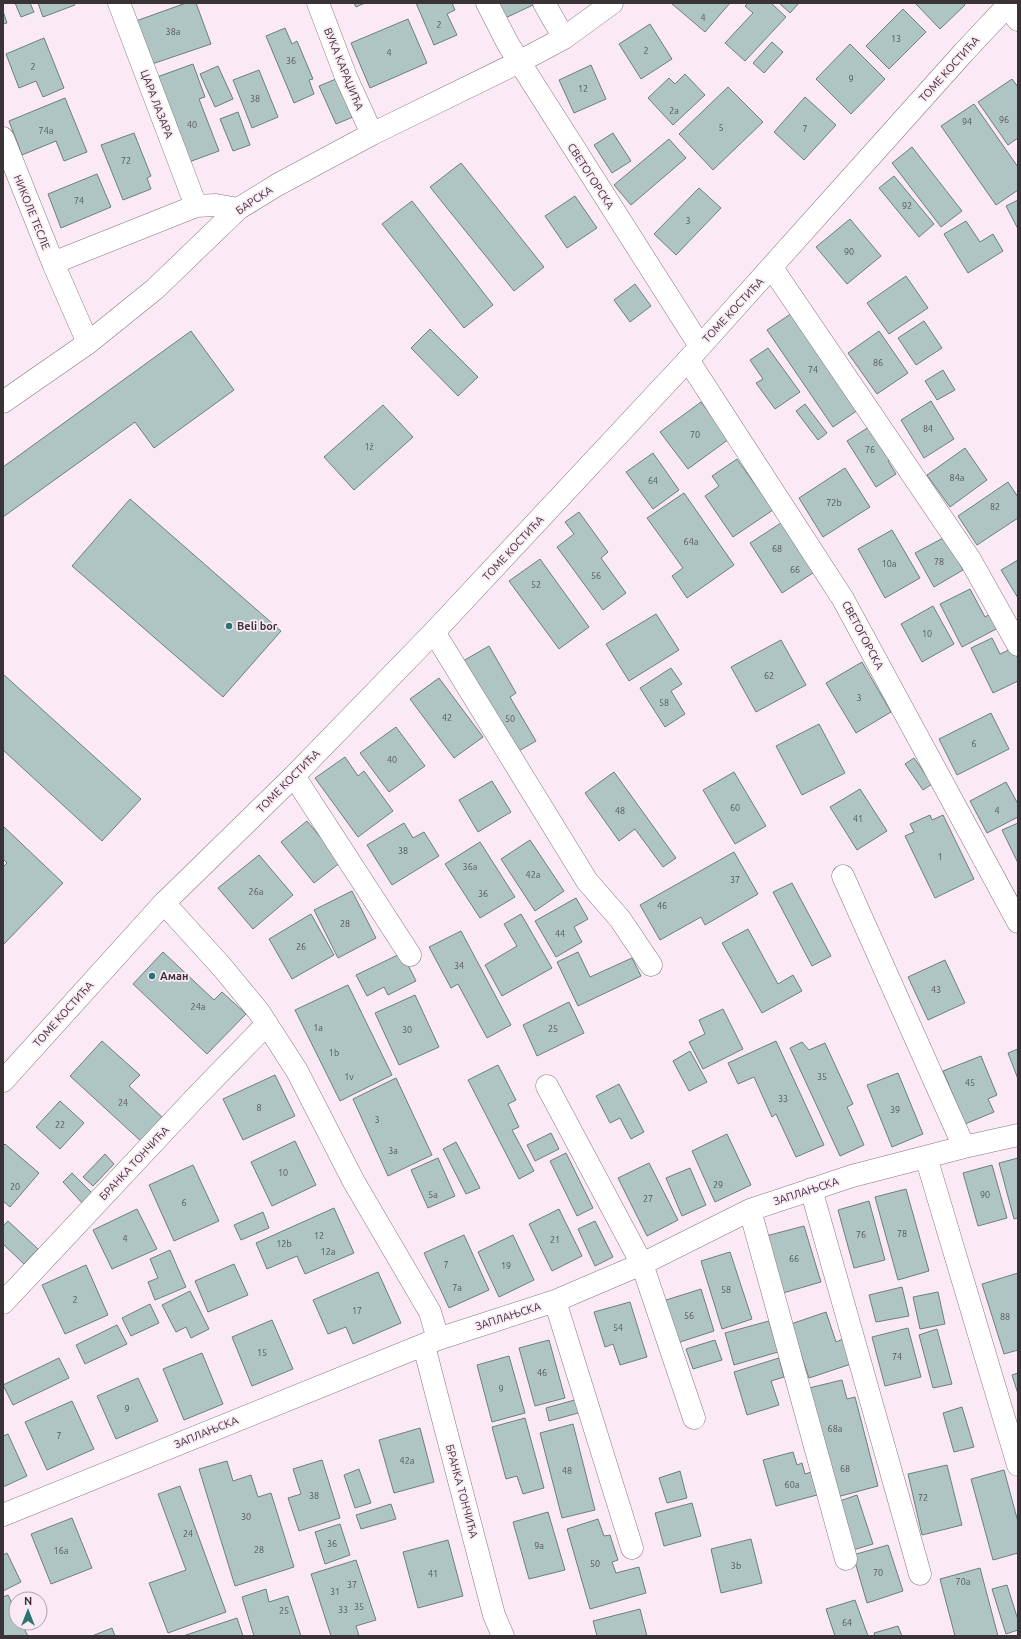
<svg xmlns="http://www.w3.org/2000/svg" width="1021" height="1639" viewBox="0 0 1021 1639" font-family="Ubuntu,sans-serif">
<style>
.building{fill:#aec5c3;stroke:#6b807e}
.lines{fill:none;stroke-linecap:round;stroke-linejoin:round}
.street-casing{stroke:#857681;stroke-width:23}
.secondary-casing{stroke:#857681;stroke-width:23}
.street{stroke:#fff;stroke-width:22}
.secondary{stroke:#fff;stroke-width:22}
.poi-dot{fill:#2b746f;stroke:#fbeaf6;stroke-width:1.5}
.labels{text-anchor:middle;stroke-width:3.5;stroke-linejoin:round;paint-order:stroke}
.number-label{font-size:9px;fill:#56575a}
.street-label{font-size:11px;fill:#393237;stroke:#fbeaf6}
.poi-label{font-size:11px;font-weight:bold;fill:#393237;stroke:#fbeaf6;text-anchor:start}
</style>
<rect width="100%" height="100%" fill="#fbeaf6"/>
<path class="building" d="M15,3H30L34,12L21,17Z
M38,3H74L75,5L43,17Z
M186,3H196L211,44L152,64L136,21Z
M354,3H365L356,7Z
M416,3H452L455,10L447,14L457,35L434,45Z
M494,3H532L533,5L501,20Z
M671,3H730L705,32Z
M748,3H771L786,17L745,61L725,43L753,13L745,6Z
M779,3H799L790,13Z
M915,3H964L965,5L940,29Z
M903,9L926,32L889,69L866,46Z
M3,11L7,23L3,24Z
M408,19L427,63L370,88L351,43Z
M650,24L672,59L641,79L619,44Z
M285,28L292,44L297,41L313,79L309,80L314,94L294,103L266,36Z
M44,38L64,88L43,97L36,81L19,88L6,54Z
M772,42L783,52L764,73L753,63Z
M850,44L885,79L851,114L816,79Z
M193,64L205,97L199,99L219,151L189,162L157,77Z
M591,65L606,99L574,113L559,80Z
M218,66L233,99L215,107L200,74Z
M259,70L278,117L252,128L233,80Z
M685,74L705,95L673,125L648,98L669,78L675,84Z
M336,79L353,117L336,124L319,86Z
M1012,79L1018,87V138L1008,145L978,102Z
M728,87L763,122L713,170L679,134Z
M805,97L836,125L804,160L774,132Z
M65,98L87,152L64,161L56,141L22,155L9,121Z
M974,104L1018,167V190L996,205L941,126Z
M238,112L250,145L233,151L220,119Z
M134,133L151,176L147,178L151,189L123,200L101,145Z
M613,133L631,161L612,173L594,145Z
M669,139L686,158L631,205L614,185Z
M912,147L962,211L941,227L892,163Z
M461,163L544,267L514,291L430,187Z
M97,174L111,207L61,228L48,194Z
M894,176L934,224L919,237L879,188Z
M699,188L721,208L676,255L654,234Z
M575,196L597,228L567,248L545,216Z
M1018,200V229L1006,206Z
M412,201L493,305L464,328L382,224Z
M850,219L881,256L847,284L816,247Z
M966,221L980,242L993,234L1003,251L968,273L944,234Z
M906,276L928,308L889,334L867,303Z
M635,284L651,306L630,322L614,300Z
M792,313L858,410L833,427L767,330Z
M924,321L942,348L916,365L898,338Z
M430,329L478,377L458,396L411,348Z
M191,331L234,390L154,448L135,422L3,517V467Z
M879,331L908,373L877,394L848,353Z
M768,348L800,392L775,409L756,383L763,379L750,360Z
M943,370L955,390L937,400L925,381Z
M931,401L954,439L924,458L901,420Z
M701,402L729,439L688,469L660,432Z
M805,404L827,433L818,440L796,411Z
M383,405L413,437L354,490L324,457Z
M872,425L893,458L888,461L896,474L876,487L847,441Z
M965,448L987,480L950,507L927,475Z
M653,453L679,490L653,509L626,472Z
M737,459L773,510L733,537L705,496L719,486L712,476Z
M845,468L870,507L823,537L799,498Z
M1008,482L1018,497V518L977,545L958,516Z
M684,493L734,565L687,598L672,576L683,568L647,518Z
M130,499L281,631L223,697L72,566Z
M579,512L608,552L601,558L626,593L603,610L557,547L574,534L565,522Z
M784,521L816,571L782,593L750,543Z
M892,530L920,578L885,598L858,549Z
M945,537L963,570L934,587L915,553Z
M540,559L589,627L559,649L509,581Z
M1018,560V598L1001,570Z
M970,589L985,617L992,613L1000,627L962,647L940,604Z
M933,606L954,644L922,662L901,624Z
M656,614L679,650L629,681L606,644Z
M992,638L1000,654L1013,648L1018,658V681L993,693L971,648Z
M781,640L806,685L756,712L731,667Z
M489,646L516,693L510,697L536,741L517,752L463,661Z
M862,662L891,712L856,733L826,683Z
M671,668L682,684L671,691L685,714L665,727L640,688Z
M3,674L141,799L102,841L3,750Z
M439,678L483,737L454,758L410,699Z
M991,713L1009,749L957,775L939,739Z
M819,724L845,773L802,795L776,746Z
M396,727L425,766L389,792L360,753Z
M345,757L358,776L364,771L393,811L358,837L315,778Z
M914,758L932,784L923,790L905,764Z
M614,772L676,858L663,867L635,829L619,841L585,793Z
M734,772L766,826L735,844L703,790Z
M492,781L511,812L478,832L459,800Z
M1006,782L1018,804V817L987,833L970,801Z
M860,789L887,831L857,850L830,807Z
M930,815L932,820L943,815L974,879L935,898L905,836L914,832L910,824Z
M307,821L341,862L314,883L281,842Z
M404,823L413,838L424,832L439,856L392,885L367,845Z
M1018,823V863L1002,830Z
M3,826L63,883L3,945V867L7,863L3,859Z
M530,840L564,891L535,911L501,859Z
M480,842L515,897L480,918L445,864Z
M734,852L758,894L705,925L701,917L660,940L640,905Z
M259,855L293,895L253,929L218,888Z
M792,883L831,956L812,966L773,892Z
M352,891L376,938L338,958L314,910Z
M576,898L588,919L574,927L582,942L556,957L535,921Z
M311,914L334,955L292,979L269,939Z
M521,914L552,968L502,996L485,965L517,946L504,924Z
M748,929L778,984L793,975L802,991L762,1013L722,943Z
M461,931L511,1025L487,1038L458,984L451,988L429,947Z
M163,952L214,1000L222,992L246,1014L207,1054L133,984Z
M578,952L590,977L632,958L641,976L578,1006L557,962Z
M402,953L416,981L388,995L384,987L367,996L356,975Z
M945,960L965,1003L928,1020L908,977Z
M348,985L392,1075L340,1101L295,1010Z
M415,995L439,1047L399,1065L375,1013Z
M569,1002L584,1033L537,1056L523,1025Z
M723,1009L743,1049L703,1069L689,1042L705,1034L699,1020Z
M102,1041L140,1075L129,1086L164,1119L143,1143L70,1076Z
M776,1041L824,1145L796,1157L776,1114L772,1117L754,1077L738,1084L728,1063Z
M802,1042L809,1050L825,1043L853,1104L847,1107L864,1145L840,1156L790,1048Z
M1018,1049V1079L1008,1053Z
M690,1051L707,1082L689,1091L673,1061Z
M981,1056L997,1095L988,1099L994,1112L965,1124L943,1071Z
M498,1065L516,1100L508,1104L519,1127L512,1130L534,1171L519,1179L468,1080Z
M898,1073L923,1134L892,1147L867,1085Z
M275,1075L295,1116L243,1140L223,1099Z
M396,1078L432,1155L388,1176L353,1099Z
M619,1084L644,1132L631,1139L620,1118L610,1123L596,1096Z
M60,1101L84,1123L60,1149L36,1127Z
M551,1133L559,1149L535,1161L527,1145Z
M727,1134L751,1185L715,1202L692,1151Z
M295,1141L316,1185L272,1206L251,1162Z
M456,1142L480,1188L466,1194L443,1149Z
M5,1144L39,1173L10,1207L3,1201V1146Z
M566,1153L593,1208L577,1216L550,1161Z
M105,1154L114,1164L93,1186L83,1177Z
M438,1158L455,1196L428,1208L411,1170Z
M1018,1158V1218L1014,1219L999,1163Z
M649,1163L678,1220L647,1236L618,1178Z
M193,1165L219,1221L174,1241L149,1185Z
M992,1165L1007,1218L978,1226L963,1173Z
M690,1168L706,1205L682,1216L666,1178Z
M72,1173L93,1194L83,1204L63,1182Z
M906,1189L929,1271L898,1280L875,1197Z
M869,1201L885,1260L854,1268L838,1210Z
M334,1208L354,1253L305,1274L297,1256L267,1269L256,1243Z
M137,1209L157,1249L112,1269L93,1230Z
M559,1209L582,1256L552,1271L529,1224Z
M263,1212L269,1228L241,1240L234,1225Z
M8,1221L38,1249L24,1264L3,1244V1226Z
M595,1221L613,1257L595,1266L578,1229Z
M804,1226L821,1282L783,1293L766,1236Z
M464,1235L489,1290L449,1308L424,1253Z
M513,1235L534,1280L499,1297L478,1252Z
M170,1250L186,1287L155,1300L148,1282L158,1278L150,1259Z
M730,1252L752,1319L722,1329L701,1261Z
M234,1264L248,1295L208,1312L195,1281Z
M86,1265L108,1315L65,1334L42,1285Z
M378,1272L401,1323L353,1344L346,1327L328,1334L313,1300Z
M1018,1273V1350L1004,1354L982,1284Z
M902,1287L909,1316L876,1322L869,1295Z
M701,1289L714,1331L677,1343L663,1301Z
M190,1291L209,1329L191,1338L186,1327L176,1332L162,1305Z
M938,1292L945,1324L920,1329L913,1297Z
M630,1302L647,1357L620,1365L613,1344L605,1347L594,1312Z
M150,1304L159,1323L131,1336L122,1318Z
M826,1312L836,1342L843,1339L851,1364L809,1378L791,1324Z
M272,1320L293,1369L252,1386L232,1337Z
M769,1321L778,1352L734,1365L725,1333Z
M117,1325L127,1344L85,1364L76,1345Z
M908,1328L921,1377L885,1386L872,1337Z
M937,1329L952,1384L933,1388L919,1335Z
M549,1340L565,1398L535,1406L519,1348Z
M715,1340L722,1360L693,1369L686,1349Z
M202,1353L223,1404L184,1420L163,1369Z
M509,1356L525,1413L492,1422L477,1365Z
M59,1358L69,1378L13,1405L3,1385Z
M779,1358L784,1377L771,1381L779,1405L747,1415L734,1372Z
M1018,1373V1394L1012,1375Z
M138,1378L158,1421L116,1439L97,1396Z
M842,1380L847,1399L855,1397L878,1486L837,1497L809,1388Z
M578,1399L582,1412L549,1421L546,1408Z
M72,1401L94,1449L47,1470L25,1422Z
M962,1407L974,1447L954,1452L943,1413Z
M525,1418L544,1488L523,1494L517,1476L506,1479L492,1427Z
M573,1424L595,1510L562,1518L540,1433Z
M420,1428L434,1482L394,1493L379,1440Z
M8,1434L27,1476L3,1487V1436Z
M793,1452L797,1465L802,1463L805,1474L811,1472L817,1495L776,1506L763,1460Z
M322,1460L340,1518L299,1531L288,1498L301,1494L293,1469Z
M227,1461L233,1481L251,1475L258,1497L271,1493L294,1567L235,1586L199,1469Z
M947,1465L962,1525L922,1535L908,1474Z
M359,1469L371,1503L355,1508L344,1475Z
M1004,1470L1018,1522V1553L993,1560L971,1479Z
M680,1471L687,1498L667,1503L659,1478Z
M180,1486L226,1612L168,1633L149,1583L186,1570L158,1494Z
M857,1495L873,1544L853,1550L837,1502Z
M692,1503L701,1536L664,1546L655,1513Z
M391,1504L396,1519L361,1529L356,1515Z
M548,1512L565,1570L529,1579L513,1522Z
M72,1518L92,1568L51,1584L31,1534Z
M598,1519L604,1536L610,1535L618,1560L612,1562L616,1573L639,1567L646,1593L590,1609L567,1529Z
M340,1524L350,1555L325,1564L315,1532Z
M751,1539L762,1583L721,1593L711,1549Z
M448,1540L463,1596L418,1608L403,1552Z
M888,1545L903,1591L867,1603L853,1555Z
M7,1553L21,1582L3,1591V1555Z
M356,1560L376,1620L356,1626L359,1636H331L311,1574Z
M980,1568L998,1636H955L940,1579Z
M1007,1585L1018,1620V1630L1006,1634L992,1589Z
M266,1589L269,1602L288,1596L301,1636H254L242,1597Z
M8,1595L16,1612V1623H21L28,1636H3V1597Z
M855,1600L868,1636H835L826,1609Z
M640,1609L647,1636H597L593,1621Z
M237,1618L243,1636H183Z
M898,1626L902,1636H875L874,1633Z
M112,1628L115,1636H92Z"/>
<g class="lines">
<g class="street-casing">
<path id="street" d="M119,3L196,206
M318,3L346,77L372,134
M487,3L508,44L700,346
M544,3L564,38
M1007,6L1018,20
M3,138L53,263
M772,268L971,561L1018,645
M88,343L53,263L196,206L216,205L238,209
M688,360L843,599L1018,922
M3,402L88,343L155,289L238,209L277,185L372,134L519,62L564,38L612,3
M434,632L587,881L620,919L651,965
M294,776L410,955
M843,876L964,1147
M164,903L222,967L259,1012L297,1071L354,1182L430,1312L438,1339
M547,1086L642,1264L694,1418
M926,1157L1018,1465
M811,1189L920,1574
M750,1210L846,1559
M555,1301L632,1548
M3,1303L196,1097L267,1024
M424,1346L494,1615L503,1636
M3,1515L438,1339L555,1301L642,1264L750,1210L852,1176L964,1147L1018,1135"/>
</g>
<g class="secondary-casing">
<path id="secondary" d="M3,1081L164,903L294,776L434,632L688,360L964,52L1010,3"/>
</g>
<use href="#street" class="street"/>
<use href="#secondary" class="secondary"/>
</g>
<g class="poi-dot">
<circle cx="229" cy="626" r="4"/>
<circle cx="152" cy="976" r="4"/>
</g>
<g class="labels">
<g class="number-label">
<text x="703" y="21">4</text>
<text x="439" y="28">2</text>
<text x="173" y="35">38a</text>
<text x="896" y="42">13</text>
<text x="646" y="54">2</text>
<text x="389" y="56">4</text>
<text x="291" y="64">36</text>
<text x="33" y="70">2</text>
<text x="851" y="82">9</text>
<text x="583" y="92">12</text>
<text x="255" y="102">38</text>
<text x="674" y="114">2a</text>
<text x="1004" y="123">96</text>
<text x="967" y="125">94</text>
<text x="192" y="128">40</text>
<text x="721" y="131">5</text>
<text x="805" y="132">7</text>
<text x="46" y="134">74a</text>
<text x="126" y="164">72</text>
<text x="79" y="204">74</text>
<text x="907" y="209">92</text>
<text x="688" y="224">3</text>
<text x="849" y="255">90</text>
<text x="878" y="366">86</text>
<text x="813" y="373">74</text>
<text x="928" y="432">84</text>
<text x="695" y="438">70</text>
<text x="369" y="450">1ž</text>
<text x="870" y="453">76</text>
<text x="957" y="481">84a</text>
<text x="653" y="484">64</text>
<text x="834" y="506">72b</text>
<text x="995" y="510">82</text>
<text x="691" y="545">64a</text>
<text x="777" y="552">68</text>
<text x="939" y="565">78</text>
<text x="889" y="567">10a</text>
<text x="795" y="573">66</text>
<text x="596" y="579">56</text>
<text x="536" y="588">52</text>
<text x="927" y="637">10</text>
<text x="769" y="679">62</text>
<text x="859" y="701">3</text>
<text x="664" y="706">58</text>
<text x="447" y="721">42</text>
<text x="510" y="722">50</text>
<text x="974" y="747">6</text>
<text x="392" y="763">40</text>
<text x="735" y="811">60</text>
<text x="620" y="814">48</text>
<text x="997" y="814">4</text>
<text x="858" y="822">41</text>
<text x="403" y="854">38</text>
<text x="940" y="860">1</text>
<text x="470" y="870">36a</text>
<text x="533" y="878">42a</text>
<text x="735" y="883">37</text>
<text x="256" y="895">26a</text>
<text x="483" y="897">36</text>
<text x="662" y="909">46</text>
<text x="345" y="927">28</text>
<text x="560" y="937">44</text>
<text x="301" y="950">26</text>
<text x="459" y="969">34</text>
<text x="936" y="993">43</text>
<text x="198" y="1010">24a</text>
<text x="318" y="1031">1a</text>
<text x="553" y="1032">25</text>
<text x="407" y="1033">30</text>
<text x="334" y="1056">1b</text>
<text x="349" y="1080">1v</text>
<text x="822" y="1080">35</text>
<text x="970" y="1086">45</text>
<text x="783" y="1102">33</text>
<text x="123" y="1106">24</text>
<text x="259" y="1111">8</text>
<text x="895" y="1113">39</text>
<text x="377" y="1123">3</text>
<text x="60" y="1128">22</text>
<text x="393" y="1154">3a</text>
<text x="283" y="1176">10</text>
<text x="718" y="1188">29</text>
<text x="15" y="1190">20</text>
<text x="433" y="1198">5a</text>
<text x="985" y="1198">90</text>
<text x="648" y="1202">27</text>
<text x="184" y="1206">6</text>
<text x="902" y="1237">78</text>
<text x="861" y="1238">76</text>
<text x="319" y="1239">12</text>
<text x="125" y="1242">4</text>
<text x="555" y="1243">21</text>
<text x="284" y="1247">12b</text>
<text x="328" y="1255">12a</text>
<text x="794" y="1262">66</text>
<text x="446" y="1268">7</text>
<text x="506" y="1269">19</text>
<text x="457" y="1291">7a</text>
<text x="726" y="1293">58</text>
<text x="75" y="1303">2</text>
<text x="357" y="1314">17</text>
<text x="689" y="1319">56</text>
<text x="1005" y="1320">88</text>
<text x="618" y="1331">54</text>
<text x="262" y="1356">15</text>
<text x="897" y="1360">74</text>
<text x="542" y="1376">46</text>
<text x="501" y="1392">9</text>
<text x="127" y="1412">9</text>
<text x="835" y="1432">68a</text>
<text x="59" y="1439">7</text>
<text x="407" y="1464">42a</text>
<text x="845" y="1472">68</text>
<text x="567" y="1474">48</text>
<text x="792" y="1488">60a</text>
<text x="314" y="1499">38</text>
<text x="923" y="1501">72</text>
<text x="246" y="1520">30</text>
<text x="188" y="1537">24</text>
<text x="332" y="1547">36</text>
<text x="539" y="1549">9a</text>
<text x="259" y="1553">28</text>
<text x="61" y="1554">16a</text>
<text x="595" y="1567">50</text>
<text x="736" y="1569">3b</text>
<text x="878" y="1576">70</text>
<text x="433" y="1577">41</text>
<text x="963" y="1585">70a</text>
<text x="352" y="1588">37</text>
<text x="335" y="1595">31</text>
<text x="359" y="1610">35</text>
<text x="343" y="1613">33</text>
<text x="284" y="1614">25</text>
<text x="847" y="1626">64</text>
</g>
<g class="street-label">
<text transform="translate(344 69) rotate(68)" y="4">ВУКА КАРАЏИЋА</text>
<text transform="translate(949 69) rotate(-48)" y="4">ТОМЕ КОСТИЋА</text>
<text transform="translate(157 104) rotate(69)" y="4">ЦАРА ЛАЗАРА</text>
<text transform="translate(591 176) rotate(57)" y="4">СВЕТОГОРСКА</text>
<text transform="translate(254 200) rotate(-34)" y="4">БАРСКА</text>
<text transform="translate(32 212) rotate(68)" y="4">НИКОЛЕ ТЕСЛЕ</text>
<text transform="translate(733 310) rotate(-47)" y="4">ТОМЕ КОСТИЋА</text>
<text transform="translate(513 548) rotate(-47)" y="4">ТОМЕ КОСТИЋА</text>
<text transform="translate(863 635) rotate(62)" y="4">СВЕТОГОРСКА</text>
<text transform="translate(288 781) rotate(-45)" y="4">ТОМЕ КОСТИЋА</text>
<text transform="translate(63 1014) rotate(-48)" y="4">ТОМЕ КОСТИЋА</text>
<text transform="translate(134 1163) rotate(-47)" y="4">БРАНКА ТОНЧИЋА</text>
<text transform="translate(806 1191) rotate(-18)" y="4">ЗАПЛАЊСКА</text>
<text transform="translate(508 1316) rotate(-18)" y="4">ЗАПЛАЊСКА</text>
<text transform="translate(206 1432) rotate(-22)" y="4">ЗАПЛАЊСКА</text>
<text transform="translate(462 1491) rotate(75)" y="4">БРАНКА ТОНЧИЋА</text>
</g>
<g class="poi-label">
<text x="237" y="630">Beli bor</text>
<text x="160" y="980">Аман</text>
</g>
</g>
<rect width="1021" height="1639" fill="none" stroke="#393237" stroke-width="8"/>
<g transform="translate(28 1611)"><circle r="19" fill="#fbeaf6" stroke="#ada0aa"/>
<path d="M0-3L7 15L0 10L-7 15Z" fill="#2b746f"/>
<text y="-6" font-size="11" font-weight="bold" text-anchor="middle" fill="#393237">N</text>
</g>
</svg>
